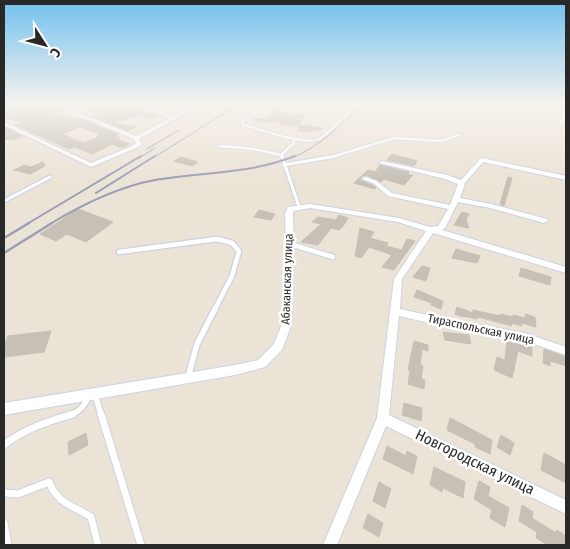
<svg xmlns="http://www.w3.org/2000/svg" width="570" height="549" viewBox="0 0 570 549" font-family="'Fira Sans Condensed',sans-serif">
<style>
.building{fill:#c7c0b7;stroke:#c7bfb1;fill-rule:evenodd}
.lines{fill:none;stroke-linecap:round;stroke-linejoin:round}
.service-far4-casing{stroke:#ccd1e3;stroke-width:4}
.service-far3-casing{stroke:#ccd1e3;stroke-width:5}
.service-far2-casing{stroke:#ccd1e3;stroke-width:7}
.service-far1-casing{stroke:#ccd1e3;stroke-width:8}
.service-casing{stroke:#ccd1e3;stroke-width:9}
.minor-casing{stroke:#ccd1e3;stroke-width:2}
.service-far4{stroke:#fff;stroke-width:2.5}
.service-far3{stroke:#fff;stroke-width:3}
.service-far2{stroke:#fff;stroke-width:4.5}
.service-far1{stroke:#fff;stroke-width:5.5}
.service{stroke:#fff;stroke-width:7}
.minor{fill:#fff;fill-rule:evenodd}
.rail-far2{stroke:#9a9eb4;stroke-width:1}
.rail-far1{stroke:#9a9eb4;stroke-width:2}
.rail{stroke:#9a9eb4;stroke-width:2.5}
.labels{text-anchor:middle;stroke-width:5;stroke-linejoin:round;paint-order:stroke}
.street-label{font-size:12px;fill:#282828;stroke:#fff}
.near-street-label{font-size:15px;fill:#282828;stroke:#fff}
</style>
<rect width="100%" height="100%" fill="#ece3d7"/>
<path class="building" d="M6,104H48L61,111L51,114L83,120L118,134L114,136L120,138L118,140L130,144L122,148L112,144L92,154L75,147L69,149L15,125L25,122L4,118V105ZM80,127L100,134L97,136L100,137L83,143L62,134Z
M81,104H90L107,110L122,104L159,116L149,119L137,115L113,123L136,127L128,131L94,117L98,115Z
M276,110L283,111L287,116L296,113L305,115L299,124L289,126L282,125L277,121L269,123L252,120L271,117L272,111Z
M299,125L309,126L323,129L304,132L298,130Z
M6,128L23,136L13,140L4,139V129Z
M392,154L399,156L417,161L414,166L387,160Z
M181,157L198,162L192,166L174,161Z
M43,162L45,166L30,174L14,170L24,165L31,167Z
M380,165L409,172L408,175H413L404,185L384,179L381,182L366,175L361,177L360,180L372,185L376,188L375,189L354,183L368,170L375,172Z
M508,177L512,178L504,206L500,204Z
M78,209L113,222L86,242L67,234L56,241L40,234Z
M259,210L275,214L271,220L254,217Z
M462,212L469,214L466,220L469,228L454,225Z
M339,215L348,218L344,225L339,230L331,228L318,245L301,242L321,224L312,222L318,217L336,220Z
M360,228L374,232L370,238L388,243L386,246L402,250L407,239L415,241L394,270L382,267L392,255L369,247L361,258L355,256Z
M456,249L480,256L477,263L452,258Z
M422,266L430,268L426,281L413,277Z
M521,268L551,277L550,285L519,276Z
M417,290L443,301L441,309L431,305L432,303L414,297Z
M457,307L473,313V310L500,316V314L513,317V315L526,318L525,314L535,317L536,327L522,323V326L511,323L512,326L478,317L477,319L463,316V317L455,314Z
M51,331L44,352L4,357V346L8,336Z
M443,332L469,335L471,344L445,340Z
M507,340L532,346V356L518,351L512,378L494,370L497,357L505,360Z
M414,341L428,345V351L422,349L420,365L423,366L421,379L425,380L424,389L408,384L410,370H408Z
M544,349L566,357V366L550,361V366L543,363Z
M404,403L422,408L421,421L402,415Z
M450,418L492,440L490,454L475,447V444L447,430Z
M86,433L88,445L69,455L68,442Z
M501,435L514,443L510,455L497,447Z
M387,446L406,456L407,451L417,456L413,474L383,459Z
M544,453L566,465V483L541,470Z
M434,467L465,482L463,498L443,488L442,492L430,485Z
M479,481L490,487L488,496L509,508L505,527L490,518L492,510L474,499Z
M379,482L391,489L385,508L373,501Z
M522,505L533,512L532,518L556,533L557,530L566,536V545H548L536,538L537,532L519,521Z
M368,514L383,523L379,537L363,528Z"/>
<g class="lines">
<g class="service-far4-casing">
<path id="service-far4" d="M266,104L242,122L243,125C260,129 305,146 319,139C328,135 348,112 356,104
M219,146L254,149L281,155L282,158
M281,155L294,143V140
M328,158L394,138L440,141L459,135"/>
</g>
<g class="service-far3-casing">
<path id="service-far3" d="M282,156L299,207
M284,165L336,156
M4,201L50,177"/>
</g>
<g class="service-far2-casing">
<path id="service-far2" d="M290,244L333,257
M119,252L217,239L232,243L239,251L232,276L215,309"/>
</g>
<g class="service-far1-casing">
<path id="service-far1" d="M188,377L197,344L216,307
M95,394L101,415
M69,415C80,412 84,406 89,396"/>
</g>
<g class="service-casing">
<path id="service" d="M101,414L141,545
M4,445C24,429 49,421 73,414
M4,493L18,494L49,482C58,504 72,505 91,517L98,545
M4,523L8,545"/>
</g>
<g class="minor-casing">
<path id="minor" d="M50,104H57L136,136L170,118L133,104H140L174,116L197,104H203L139,139L142,144L136,148L91,167L4,125V122L91,163L132,146L136,143L134,139Z
M511,104H515V105L513,106Z
M564,113H566V118L563,124H559L558,123Z
M482,158L566,176V180L483,162L465,183L460,198L491,204L547,219L548,221L544,223L490,208L458,202L445,228L442,230L566,267V273L433,233L402,279L400,309L451,320L525,333L566,347V355L525,341L451,328L399,316L389,415L566,500V514L386,426L337,545H323L377,418L394,279L426,231L398,222L310,208L294,211L293,214L294,244L291,326L282,350L265,367L235,375L4,415V403L235,365L258,360L274,344L281,326L286,244L285,214L288,207L310,204L399,218L430,227L438,226L448,209L388,196L373,183L362,179L365,177L377,181L392,193L450,205L458,184L445,179L379,163L382,161L447,175L461,180L480,159Z"/>
</g>
<use href="#service-far4" class="service-far4"/>
<use href="#service-far3" class="service-far3"/>
<use href="#service-far2" class="service-far2"/>
<use href="#service-far1" class="service-far1"/>
<use href="#service" class="service"/>
<use href="#minor" class="minor"/>
<path class="rail-far2" d="M147,149L179,130
M139,158L155,148
M153,158L239,104
M292,158C320,146 341,125 363,104"/>
<path class="rail-far1" d="M96,193L155,156
M27,224L141,156
M50,224C83,204 117,187 155,180C202,172 250,174 295,156"/>
<path class="rail" d="M4,238L29,223
M4,253L52,223"/>
</g>
<linearGradient id="sky" x2="0" y2="1"><stop stop-color="#71c1ef"/><stop offset="0.57" stop-color="#f6f2ed"/><stop offset="1" stop-color="#f6f2ed" stop-opacity="0"/></linearGradient>
<rect width="570" height="181" fill="url(#sky)"/>
<g class="labels">
<g class="street-label">
<text transform="translate(287 279) rotate(-88)" y="4">Абаканская улица</text>
<text transform="translate(481 329) rotate(12)" y="4">Тираспольская улица</text>
</g>
<g class="near-street-label">
<text transform="translate(475 462) rotate(26)" y="5">Новгородская улица</text>
</g>
</g>
<rect width="570" height="549" fill="none" stroke="#282828" stroke-width="10"/>
<g transform="translate(45 45) rotate(126)" stroke="#ffffff" stroke-width="4" paint-order="stroke">
<path d="M0-4L9 19L0 12L-9 19Z" fill="#282828"/>
<text y="-8" font-size="14" font-weight="bold" text-anchor="middle" fill="#282828">С</text>
</g>
</svg>
